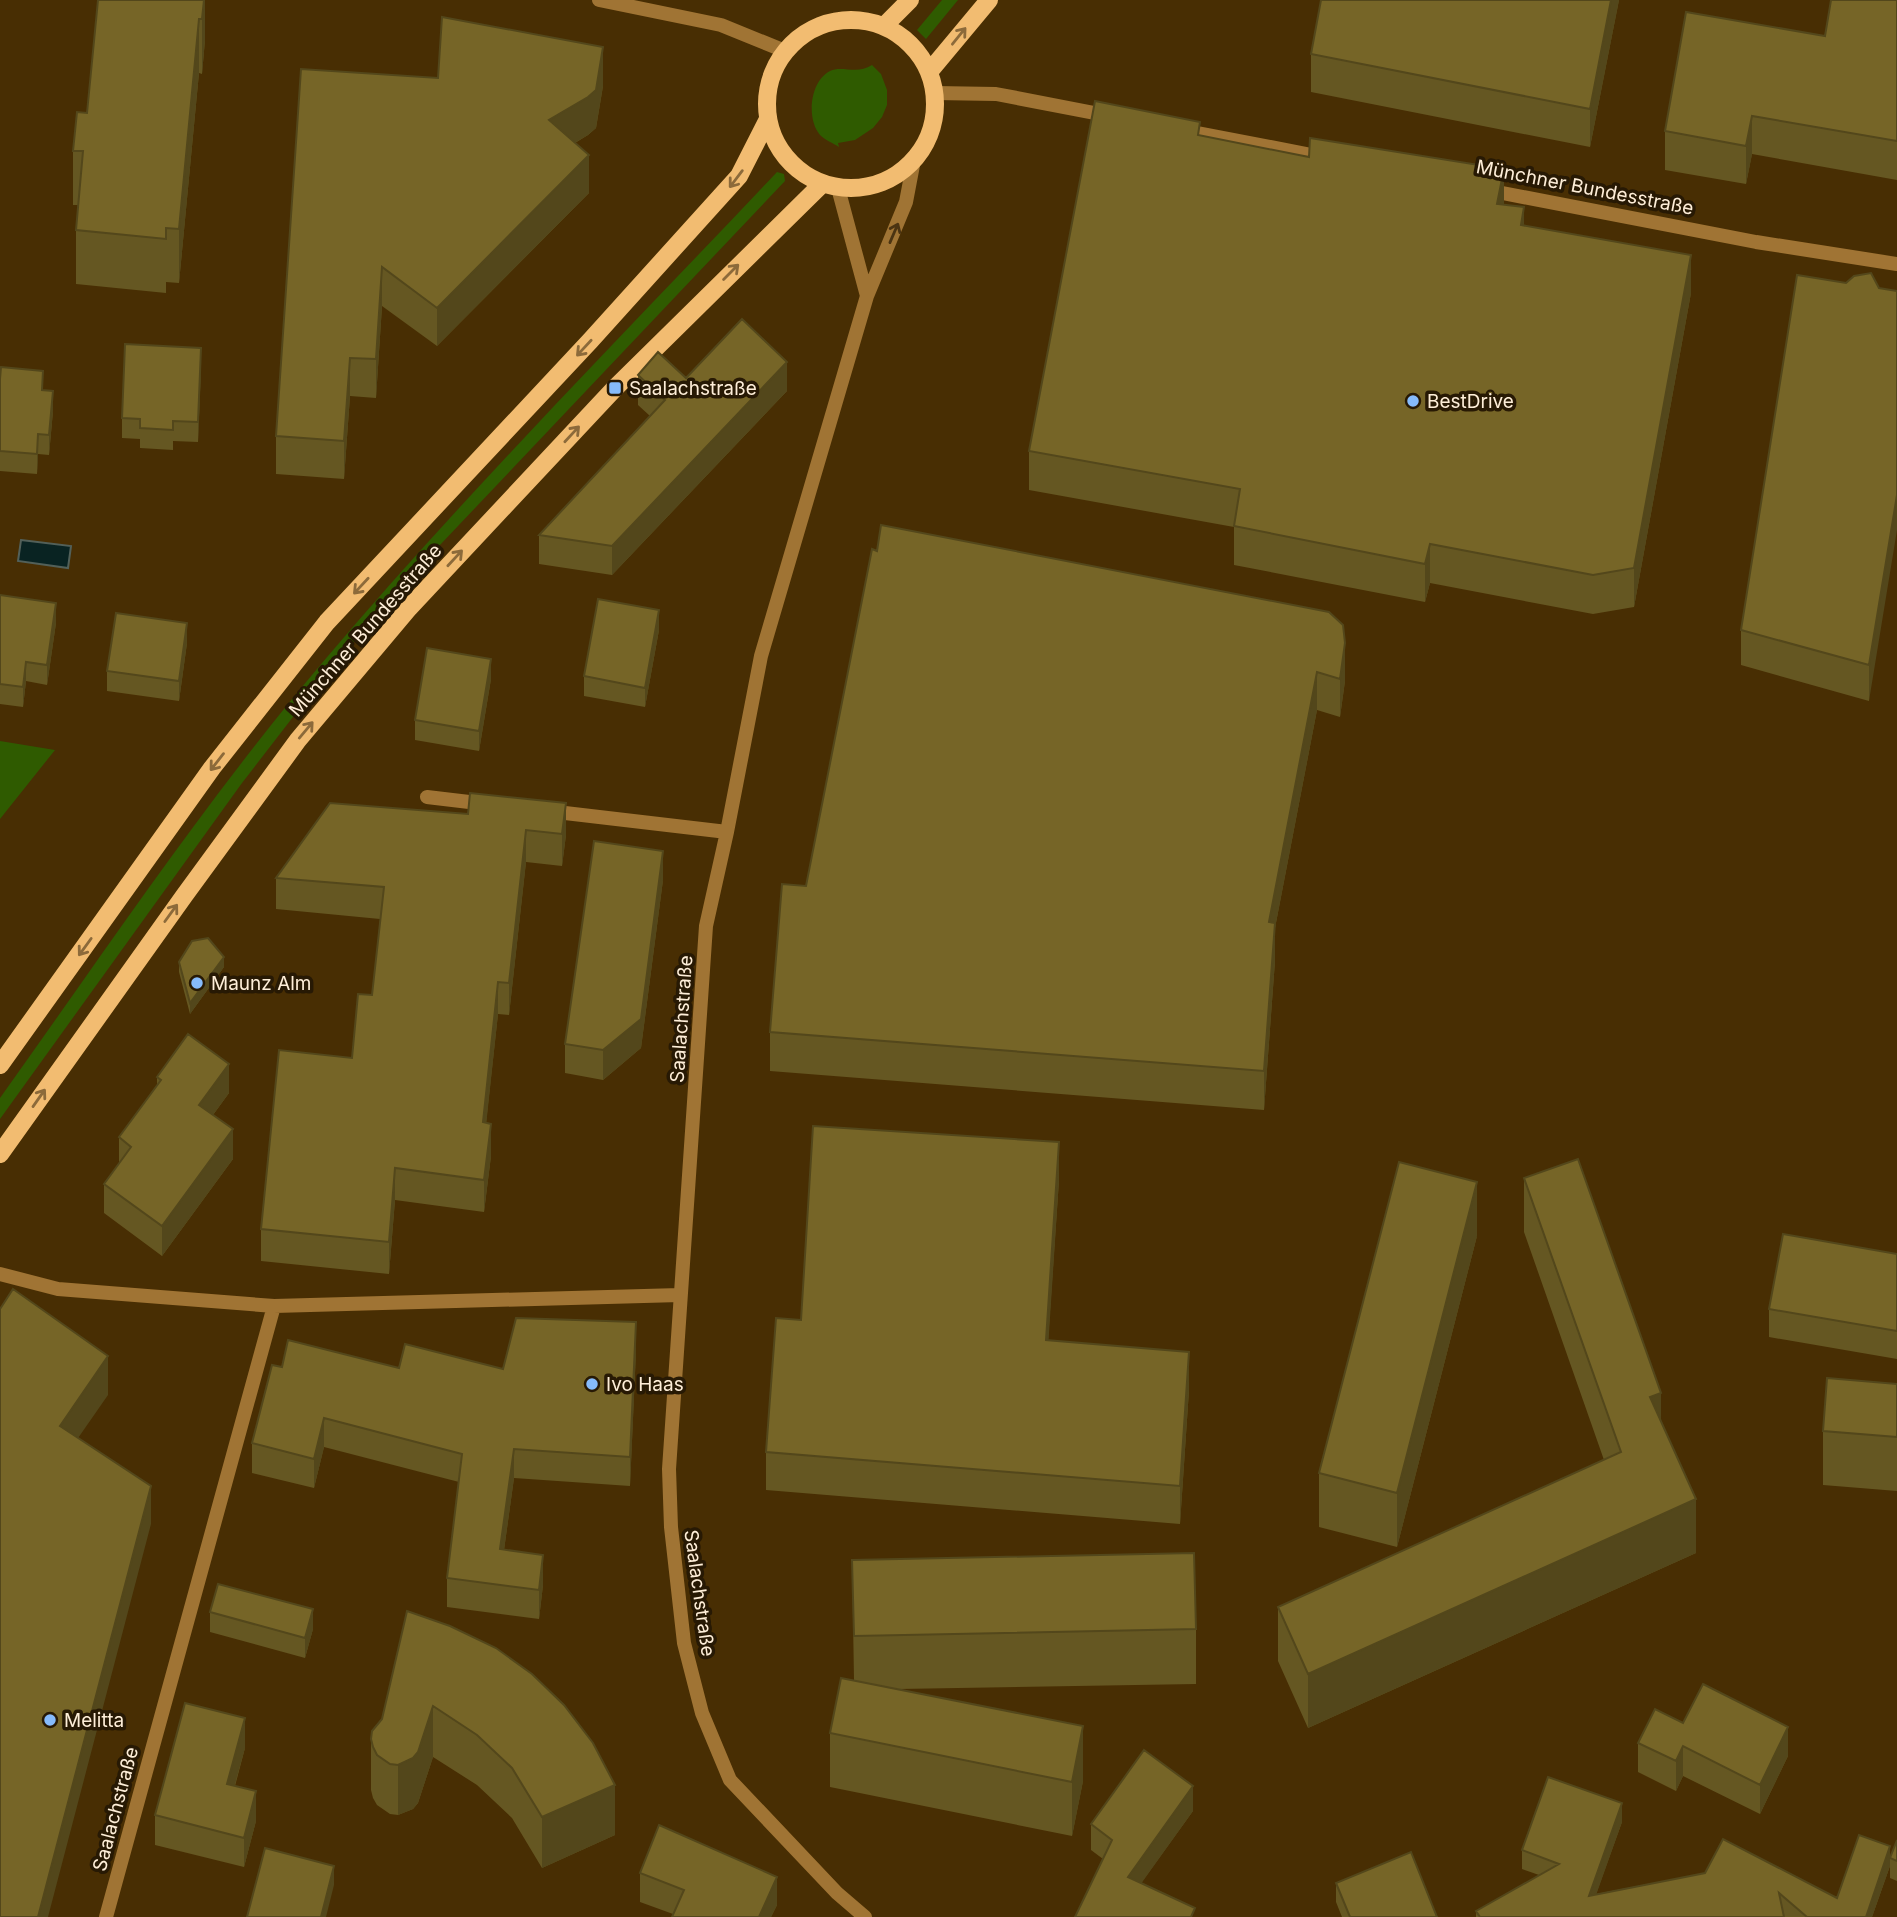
<svg xmlns="http://www.w3.org/2000/svg" width="1897" height="1917" viewBox="0 0 1897 1917" font-family="Inter,sans-serif">
<style>
.green{fill:#2f5b00}
.water{fill:#092322;stroke:#526059;stroke-width:2}
.lines{fill:none;stroke-linecap:round;stroke-linejoin:round}
.minor{stroke:#a07434;stroke-width:14}
.primary{stroke:#f2bc71;stroke-width:18}
.wall{fill:#655722}
.shaded-wall{fill:#53471b}
.building{fill:#766527;stroke:#53471b;stroke-width:2}
.oneway{stroke:#8c6a3a}
.oneway2{stroke:#4b3412}
.poi-dot{fill:#86bbfb;stroke:#271904;stroke-width:2.5}
.labels{text-anchor:middle;stroke-width:7;stroke-linejoin:round;paint-order:stroke}
.street-label{font-size:19px;fill:#feeed8;stroke:#271904}
.poi-label{font-size:19px;fill:#feeed8;stroke:#271904;text-anchor:start}
</style>
<rect width="100%" height="100%" fill="#482e03"/>
<path class="green" d="M942,0H958L926,39L917,30Z
M872,65L881,74L887,90V105L882,117L873,128L855,140L838,143L839,147C833,143 825,140 820,135C806,119 810,81 830,71C842,65 857,75 872,65Z
M777,172L784,174L785,181L440,545L327,673L242,783L0,1119V1098C105,951 206,800 322,663C466,493 624,334 777,172Z
M0,741L55,750L0,819Z"/>
<path class="water" d="M21,540L71,546L68,568L18,561Z"/>
<g class="lines">
<path class="minor" d="M599,0L721,25L785,51
M935,93L996,94L1110,116
M1182,130L1327,158
M838,188L867,296
M1487,190L1756,242L1897,264
M427,797L486,804
M548,811L727,832
M0,1274L58,1289L274,1306L680,1295
M106,1917L274,1306
M865,1917L837,1893L730,1780L702,1713L684,1643L671,1527L669,1469L706,926L727,832L761,656L867,296L906,202L914,160"/>
<path class="primary" d="M767 104a84 84 0 1 1 168 0a84 84 0 1 1-168 0Z
M884,26L910,0
M929,72L989,0
M0,1065L212,768L327,622L590,341L739,176L768,119
M0,1154L184,896L298,740L409,608L615,388L822,184"/>
</g>
<path class="wall" d="M205,0V40L202,74L199,73L179,283L166,282V293L76,284V230L78,205H73V151L87,113Z
M1321,0H1619L1590,147L1311,92V54Z
M1897,0V180L1752,154L1746,184L1665,170V131L1825,36Z
M438,78L603,86L596,128L588,135L575,143L589,193L437,346L382,306L376,398L350,396L344,479L276,474V436Z
M1200,135L1504,205L1524,226L1691,293L1634,607L1593,614L1430,583L1425,602L1234,565V527L1029,490V451Z
M1879,288L1869,701L1741,665V630Z
M201,368L198,442L173,441V450L140,448V439L122,438V418Z
M638,375L686,378L787,391L612,575L539,564V535L650,416L638,405Z
M0,379L43,391L53,411L49,455L38,454L37,474L0,471Z
M881,525L1345,681L1340,717L1317,710L1275,928V961L1264,1110L770,1071V1032L806,886L877,551Z
M0,595L56,623L47,685L26,681L23,707L0,704Z
M659,630L645,707L584,696V676Z
M187,643L179,701L107,691V671Z
M491,679L479,751L415,740V720Z
M468,814L566,835L562,866L526,862L509,1015L498,1014L486,1123L491,1156L484,1212L395,1200L389,1274L261,1261V1229L352,1058L372,995L380,919L276,909V878Z
M663,880L641,1048L603,1080L565,1073V1044Z
M179,962L224,967L190,1014L179,972Z
M157,1077L229,1093L213,1115L233,1159L162,1256L104,1213V1184L119,1163V1137L157,1087Z
M1524,1178L1661,1421L1696,1553L1308,1728L1278,1661V1607L1604,1460L1524,1232Z
M1059,1180L1048,1341L1189,1390L1180,1524L766,1490V1452L801,1320Z
M1477,1236L1397,1547L1319,1527V1473Z
M1897,1254V1359L1769,1337V1309Z
M636,1351L630,1486L514,1478L504,1550L543,1585L539,1619L447,1607V1578L459,1482L324,1447L314,1488L252,1473V1443L282,1367L503,1369Z
M1897,1384V1491L1823,1485V1431Z
M852,1560L1196,1629V1684L899,1689L1083,1781L1072,1836L830,1787V1733L854,1680Z
M407,1611L615,1835L542,1868L512,1818L477,1785L433,1757L418,1803L413,1809L398,1815L390,1814L377,1805L373,1798L371,1790V1739L382,1719Z
M210,1612L313,1629L305,1658L210,1632Z
M1683,1723L1788,1756L1760,1814L1683,1776L1676,1791L1638,1772V1743Z
M245,1748L235,1786L256,1821L244,1867L155,1845V1815Z
M1193,1811L1141,1883L1195,1917L1103,1859L1091,1850V1824Z
M1622,1822L1596,1894L1705,1873L1837,1898L1890,1858L1897,1840V1881L1890,1878V1866L1872,1917H1476V1911L1539,1875L1522,1869V1850Z
M640,1873L777,1905L771,1917H672L673,1914L640,1902Z
M1336,1883L1437,1917H1342L1336,1902Z"/>
<path class="shaded-wall" d="M204,0H205V40L202,74V19Z
M1611,0H1619L1590,147V109Z
M199,19V73L179,283V229Z
M603,47V86L596,128L588,135L549,158V120Z
M1752,116V154L1746,184V146Z
M589,155V193L437,346V308Z
M1504,169V208L1497,204Z
M1524,207V245L1521,225Z
M1691,255V293L1634,607V568Z
M382,267V306L376,398V359Z
M201,348V368L198,442V422Z
M350,358V396L344,479V441Z
M787,362V391L612,575V546Z
M53,391V411L49,455V435Z
M38,434V454L37,474V454Z
M1897,495V530L1869,701V665Z
M1430,544V583L1425,602V564Z
M56,603V623L47,685V665Z
M659,610V630L645,707V688Z
M187,623V643L179,701V681Z
M1345,643V681L1340,717V679Z
M491,659V679L479,751V731Z
M26,662V681L23,707V687Z
M1317,672V710L1275,928V961L1264,1110V1071L1269,922Z
M566,803V835L562,866V834Z
M526,830V862L509,1015V983Z
M663,851V880L641,1048L603,1080V1050Z
M224,957V967L190,1014V1003Z
M498,982V1014L483,1154V1122Z
M229,1064V1093L199,1134V1105Z
M491,1124V1156L484,1212V1180Z
M233,1129V1159L162,1256V1226Z
M1059,1142V1180L1046,1379V1340Z
M395,1168V1200L389,1274V1242Z
M1477,1182V1236L1397,1547V1493Z
M636,1322V1351L630,1486V1457Z
M1189,1352V1390L1180,1524V1486Z
M108,1356V1395L60,1464V1426Z
M1661,1393V1447L1650,1397Z
M324,1418V1447L314,1488V1459Z
M514,1449V1478L500,1579V1549Z
M151,1486V1524L48,1917H38Z
M1696,1499V1553L1308,1728V1674Z
M543,1555V1585L539,1619V1590Z
M313,1609V1629L305,1658V1638Z
M433,1706V1757L418,1803L413,1809L398,1815V1765Z
M245,1718V1748L227,1813V1784Z
M1083,1726V1781L1072,1836V1782Z
M1788,1727V1756L1760,1814V1785Z
M1683,1746V1776L1676,1791V1761Z
M615,1785V1835L542,1868V1817Z
M1193,1786V1811L1128,1902V1877Z
M256,1791V1821L244,1867V1838Z
M1622,1803V1822L1589,1915V1896Z
M1890,1846V1866L1872,1917H1866Z
M334,1866V1885L326,1917H321Z
M777,1877V1905L771,1917H759Z"/>
<path class="building" d="M98,0H204L202,19H199L179,229L166,228V239L76,230L83,151H73L77,112L87,113Z
M1321,0H1611L1590,109L1311,54Z
M1831,0H1897V141L1752,116L1746,146L1665,131L1686,12L1825,36Z
M442,17L603,47L596,90L588,97L549,120L589,155L437,308L382,267L376,359L350,358L344,441L276,436L301,69L438,78Z
M1095,101L1200,122L1198,135L1309,157L1310,138L1504,169L1497,204L1524,207L1521,225L1691,255L1634,568L1593,575L1430,544L1425,564L1234,526L1240,489L1029,451Z
M1871,273L1879,288L1897,291V495L1869,665L1741,630L1797,275L1846,283L1854,276Z
M742,319L787,362L612,546L539,535L665,400L638,375L658,352L686,378Z
M125,344L201,348L198,422L173,421V430L140,428V419L122,418Z
M1,367L43,371L42,390L53,391L49,435L38,434L37,454L0,451V379Z
M881,525L1329,612L1343,625L1345,643L1340,679L1317,672L1269,922L1275,923L1264,1071L770,1032L782,884L806,886L872,549L877,551Z
M0,595L56,603L47,665L26,662L23,687L0,684Z
M598,599L659,610L645,688L584,676Z
M116,613L187,623L179,681L107,671Z
M427,648L491,659L479,731L415,720Z
M470,793L566,803L562,834L526,830L509,983L498,982L483,1122L491,1124L484,1180L395,1168L389,1242L261,1229L279,1050L352,1058L358,994L372,995L384,887L276,878L330,803L468,814Z
M594,841L663,851L641,1019L603,1050L565,1044Z
M208,938L224,957L190,1003L179,962L192,941Z
M188,1034L229,1064L199,1105L233,1129L162,1226L104,1184L131,1147L119,1137L161,1080L157,1077Z
M813,1126L1059,1142L1046,1340L1189,1352L1180,1486L766,1452L776,1318L801,1320Z
M1578,1159L1661,1393L1650,1397L1696,1499L1308,1674L1278,1607L1621,1452L1524,1178Z
M1399,1162L1477,1182L1397,1493L1319,1473Z
M1783,1234L1897,1254V1331L1769,1309Z
M13,1289L108,1356L60,1426L151,1486L38,1917H0V1309Z
M516,1318L636,1322L630,1457L514,1449L500,1549L543,1555L539,1590L447,1578L462,1454L324,1418L314,1459L252,1443L272,1365L282,1367L288,1340L399,1368L405,1344L503,1369Z
M1827,1378L1897,1384V1437L1823,1431Z
M1194,1553L1196,1629L854,1636L852,1560Z
M218,1584L313,1609L305,1638L210,1612Z
M407,1611L450,1626L496,1648L532,1674L564,1705L593,1743L615,1785L542,1817L512,1768L477,1735L433,1706L418,1752L413,1758L398,1765L390,1764L377,1755L373,1747L371,1739L372,1731L382,1719Z
M841,1678L1083,1726L1072,1782L830,1733Z
M1703,1684L1788,1727L1760,1785L1683,1746L1676,1761L1638,1743L1655,1709L1683,1723Z
M185,1703L245,1718L227,1784L256,1791L244,1838L155,1815Z
M1144,1750L1193,1786L1128,1877L1195,1908L1191,1917H1075L1112,1840L1091,1824Z
M1548,1777L1622,1803L1589,1896L1705,1873L1723,1839L1837,1898L1859,1835L1890,1846L1866,1917H1807L1779,1893L1784,1917H1480L1476,1911L1559,1864L1522,1850Z
M659,1825L777,1877L759,1917H672L684,1890L640,1873Z
M1897,1840V1861L1890,1858Z
M265,1848L334,1866L321,1917H247Z
M1411,1852L1437,1917H1350L1336,1883Z"/>
<defs><path id="oneway-shaft" d="M-6 0H5M1.5-3L5.5 0L1.5 3" fill="none" stroke-width="1.6" stroke-linecap="round" stroke-linejoin="round" transform="scale(1.75)"/></defs>
<g class="oneway">
<use href="#oneway-shaft" transform="translate(959 36) rotate(-51)"/>
<use href="#oneway-shaft" transform="translate(736 179) rotate(127)"/>
<use href="#oneway-shaft" transform="translate(731 272) rotate(-45)"/>
<use href="#oneway-shaft" transform="translate(584 348) rotate(133)"/>
<use href="#oneway-shaft" transform="translate(572 434) rotate(-47)"/>
<use href="#oneway-shaft" transform="translate(455 558) rotate(-47)"/>
<use href="#oneway-shaft" transform="translate(361 586) rotate(133)"/>
<use href="#oneway-shaft" transform="translate(306 730) rotate(-50)"/>
<use href="#oneway-shaft" transform="translate(217 762) rotate(128)"/>
<use href="#oneway-shaft" transform="translate(171 913) rotate(-54)"/>
<use href="#oneway-shaft" transform="translate(85 947) rotate(126)"/>
<use href="#oneway-shaft" transform="translate(39 1098) rotate(-55)"/>
</g>
<use class="oneway2" href="#oneway-shaft" transform="translate(894 233) rotate(-67)"/>
<g class="poi-dot">
<rect x="608" y="381" width="14" height="14" rx="3.5"/>
<circle cx="1413" cy="401" r="7"/>
<circle cx="197" cy="983" r="7"/>
<circle cx="592" cy="1384" r="7"/>
<circle cx="50" cy="1720" r="7"/>
</g>
<g class="labels">
<g class="street-label">
<text transform="translate(1585 187) rotate(11)" y="7">Münchner Bundesstraße</text>
<text transform="translate(365 630) rotate(-49)" y="7">Münchner Bundesstraße</text>
<text transform="translate(681 1019) rotate(-86)" y="7">Saalachstraße</text>
<text transform="translate(700 1593) rotate(82)" y="7">Saalachstraße</text>
<text transform="translate(115 1809) rotate(-75)" y="7">Saalachstraße</text>
</g>
<g class="poi-label">
<text x="629" y="395">Saalachstraße</text>
<text x="1427" y="408">BestDrive</text>
<text x="211" y="990">Maunz Alm</text>
<text x="606" y="1391">Ivo Haas</text>
<text x="64" y="1727">Melitta</text>
</g>
</g>
</svg>
